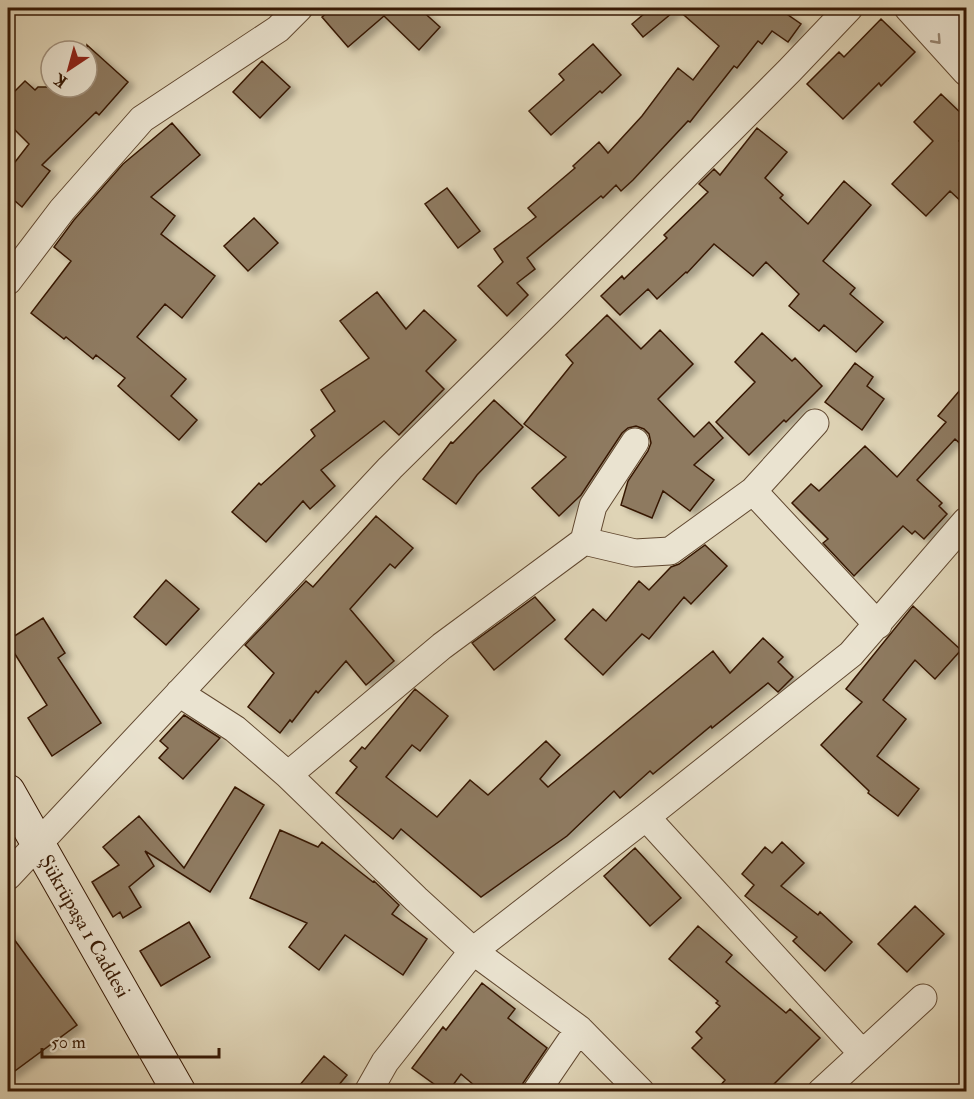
<svg xmlns="http://www.w3.org/2000/svg" width="974" height="1099" viewBox="0 0 974 1099" font-family="'IM FELL Double Pica',serif">
<style>
.building{fill:#8e7a61;stroke:#371904;stroke-width:1.5;filter:url(#shadow)}
.lines{fill:none;stroke-linecap:round;stroke-linejoin:round}
.minor-casing{stroke:#614830;stroke-width:29}
.secondary-casing{stroke:#371904;stroke-width:35}
.minor{stroke:#eae3d0;stroke-width:27}
.secondary{stroke:#eae3d0;stroke-width:33}
.oneway{stroke:#998874}
.labels{text-anchor:middle;stroke-width:6;stroke-linejoin:round;paint-order:stroke}
.street-label{font-size:20px;fill:#371904;stroke:#eae3d0}
</style>
<defs>
<filter id="shadow"><feDropShadow dx="6" dy="4" stdDeviation="3" flood-color="#0004"/></filter>
</defs>
<rect width="100%" height="100%" fill="#dfd4b6"/>
<filter id="stains"><feTurbulence type="fractalNoise" baseFrequency=".00333" numOctaves="4"/><feColorMatrix values="0 0 0 0 .2 0 0 0 0 .09 0 0 0 0 .02 0 0 0 .5 -.17"/></filter>
<radialGradient id="worn" r=".72"><stop offset=".6" stop-color="#630" stop-opacity="0"/><stop offset="1" stop-color="#630" stop-opacity=".3"/></radialGradient>
<path class="building" d="M333,8H419L440,27L419,50L384,16L348,47L322,17Z
M651,8H778L801,24L788,42L772,31L762,44L758,41L737,68L734,66L690,122L688,121L633,180L621,191L616,185L603,198L601,196L527,258L535,269L517,283L528,295L507,316L478,286L503,262L494,249L536,217L528,208L575,168L573,166L599,142L608,153L642,116L678,68L693,80L719,46L677,9L643,37L632,24Z
M881,19L915,52L881,86L879,83L843,119L807,84L839,52L844,57Z
M593,44L621,75L602,93L600,91L551,135L529,111L564,80L559,74Z
M87,45L128,82L99,115L96,112L42,165L50,171L22,207L8,195V171L29,144L8,123V98L25,81L35,90L38,87H87Z
M262,61L290,87L260,118L233,92Z
M941,94L966,118V133L959,141L966,148V206L950,191L926,216L892,184L933,141L914,122Z
M172,123L200,155L151,197L175,216L161,234L215,276L182,318L165,304L137,337L186,379L171,396L197,420L179,440L118,386L125,378L96,355L93,359L66,337L64,339L31,313L71,261L54,247L74,220L123,164Z
M757,128L787,152L765,178L783,195L780,198L808,224L844,181L871,205L823,261L855,288L850,294L883,322L856,352L824,325L819,331L789,306L799,294L766,262L753,276L714,244L687,273L686,272L657,299L648,289L620,315L601,296L622,276L624,279L667,238L664,235L708,192L699,184L714,169L720,175Z
M447,188L480,231L458,248L425,204Z
M254,218L278,243L248,271L224,246Z
M377,292L406,329L424,310L456,340L426,371L444,389L399,435L384,421L321,470L335,486L310,509L303,501L266,542L232,512L259,483L261,485L315,436L311,430L335,411L321,390L369,358L340,321Z
M607,315L641,349L660,330L693,364L658,399L694,437L709,422L723,438L694,465L714,480L690,511L663,491L652,518L621,505L628,481L648,451L651,443L649,434L644,429L636,426L628,428L622,433L581,495L559,516L532,488L566,457L524,424L573,363L566,355Z
M762,333L792,361L795,358L822,386L786,422L784,420L749,455L716,422L755,382L735,362Z
M855,363L873,377L867,386L884,399L862,430L825,402Z
M966,383V449L955,439L917,480L942,503L939,506L947,514L924,539L915,531L912,534L903,526L854,576L823,543L828,539L792,503L811,484L819,491L865,446L897,477L946,422L938,416Z
M494,400L523,427L477,475L456,504L423,479L451,442L453,443Z
M376,516L413,548L395,568L390,564L350,609L394,661L366,685L346,661L318,693L316,691L292,722L290,720L280,733L248,707L274,673L245,645L306,581L313,587Z
M705,545L727,566L691,604L684,597L649,639L642,634L603,675L565,639L593,609L606,621L639,581L649,590L671,567L679,564Z
M166,580L199,609L166,645L134,617Z
M535,597L555,620L494,670L472,643Z
M913,606L961,650L935,679L915,660L883,700L906,719L877,756L919,789L898,816L868,793L869,791L821,745L862,702L846,689Z
M43,618L65,653L58,658L101,723L52,756L28,718L47,705L8,643V640Z
M763,638L783,657L778,662L793,677L778,692L768,683L712,728L711,726L653,774L650,771L620,798L614,791L567,836L481,897L401,829L393,839L336,793L357,767L350,761L362,747L365,749L415,689L448,716L420,751L412,745L386,777L437,817L470,780L488,795L546,741L560,755L540,779L548,787L713,651L730,673Z
M184,715L220,738L183,779L159,758L168,748L160,741Z
M235,787L264,805L210,892L145,851L154,866L129,887L141,907L123,918L120,912L113,917L92,882L119,865L103,847L139,816L184,868Z
M280,830L318,847L322,842L373,882L374,881L399,905L392,914L427,939L403,975L345,935L319,970L289,947L307,923L250,898Z
M782,842L804,863L781,886L818,915L820,912L852,942L825,971L793,941L797,937L745,896L754,885L742,874L765,847L772,853Z
M635,848L681,898L650,926L604,876Z
M915,906L944,934L907,972L878,944Z
M189,922L210,957L161,986L140,951Z
M698,926L732,955L726,962L786,1013L790,1009L820,1038L766,1092H715L725,1080L692,1048L702,1038L696,1032L720,1006L716,1003L718,1001L669,959Z
M8,931L77,1025L8,1076Z
M482,983L515,1009L508,1018L547,1048L523,1083L520,1092H482L461,1074L448,1092H445L412,1068L443,1027L446,1030Z
M324,1056L347,1075L333,1092H294Z"/>
<g class="lines">
<g class="minor-casing">
<path id="minor" d="M908,8L966,72
M944,8L966,33
M8,281L62,210L142,119L278,29L299,8
M753,491L878,625
M584,541L635,553L670,551L753,491L815,423
M179,693L235,729L288,775L416,899L473,951L579,1029L641,1092
M288,775L442,646L584,541L593,506L635,442
M646,817L862,1053
M8,876L390,468L616,245L790,70L849,8
M368,1092L385,1062L473,951L646,817L851,654L966,521
M536,1092L579,1029
M821,1092L923,998"/>
</g>
<g class="secondary-casing">
<path id="secondary" d="M8,791L179,1092"/>
</g>
<use href="#minor" class="minor"/>
<use href="#secondary" class="secondary"/>
</g>
<defs><path id="oneway-chevron" d="M-2-3.5L2.5 0L-2 3.5" fill="none" stroke-width="1.6" stroke-linecap="round" stroke-linejoin="round" transform="scale(1.5)"/></defs>
<use class="oneway" href="#oneway-chevron" transform="translate(937 40) rotate(48)"/>
<g class="labels">
<g class="street-label">
<text transform="translate(85 926) rotate(60)" y="7">Şükrüpaşa 1 Caddesi</text>
</g>
</g>
<rect width="974" height="1099" fill="none" stroke="#dfd4b6" stroke-width="30"/>
<rect x="9" y="9" width="956" height="1081" fill="none" stroke="#371904" stroke-width="3"/>
<rect x="15" y="15" width="944" height="1069" fill="none" stroke="#371904" stroke-width="1.5"/>
<g transform="translate(69 69) rotate(216)"><circle r="28" fill="#eae3d0" stroke="#a2927e" stroke-width="1.5"/>
<path d="M0-4.5L10 22L0 15L-10 22Z" fill="#8f2418"/>
<text y="-9" font-size="16" font-weight="bold" text-anchor="middle" fill="#371904">K</text>
</g>
<path d="M42 1048v9h177v-9" fill="none" stroke="#371904" stroke-width="3"/>
<text x="51" y="1048" font-size="18" fill="#371904" stroke="#eae3d0" stroke-width="4.5" paint-order="stroke">50 m</text>
<rect width="100%" height="100%" filter="url(#stains)"/>
<rect width="100%" height="100%" fill="url(#worn)"/>
</svg>
